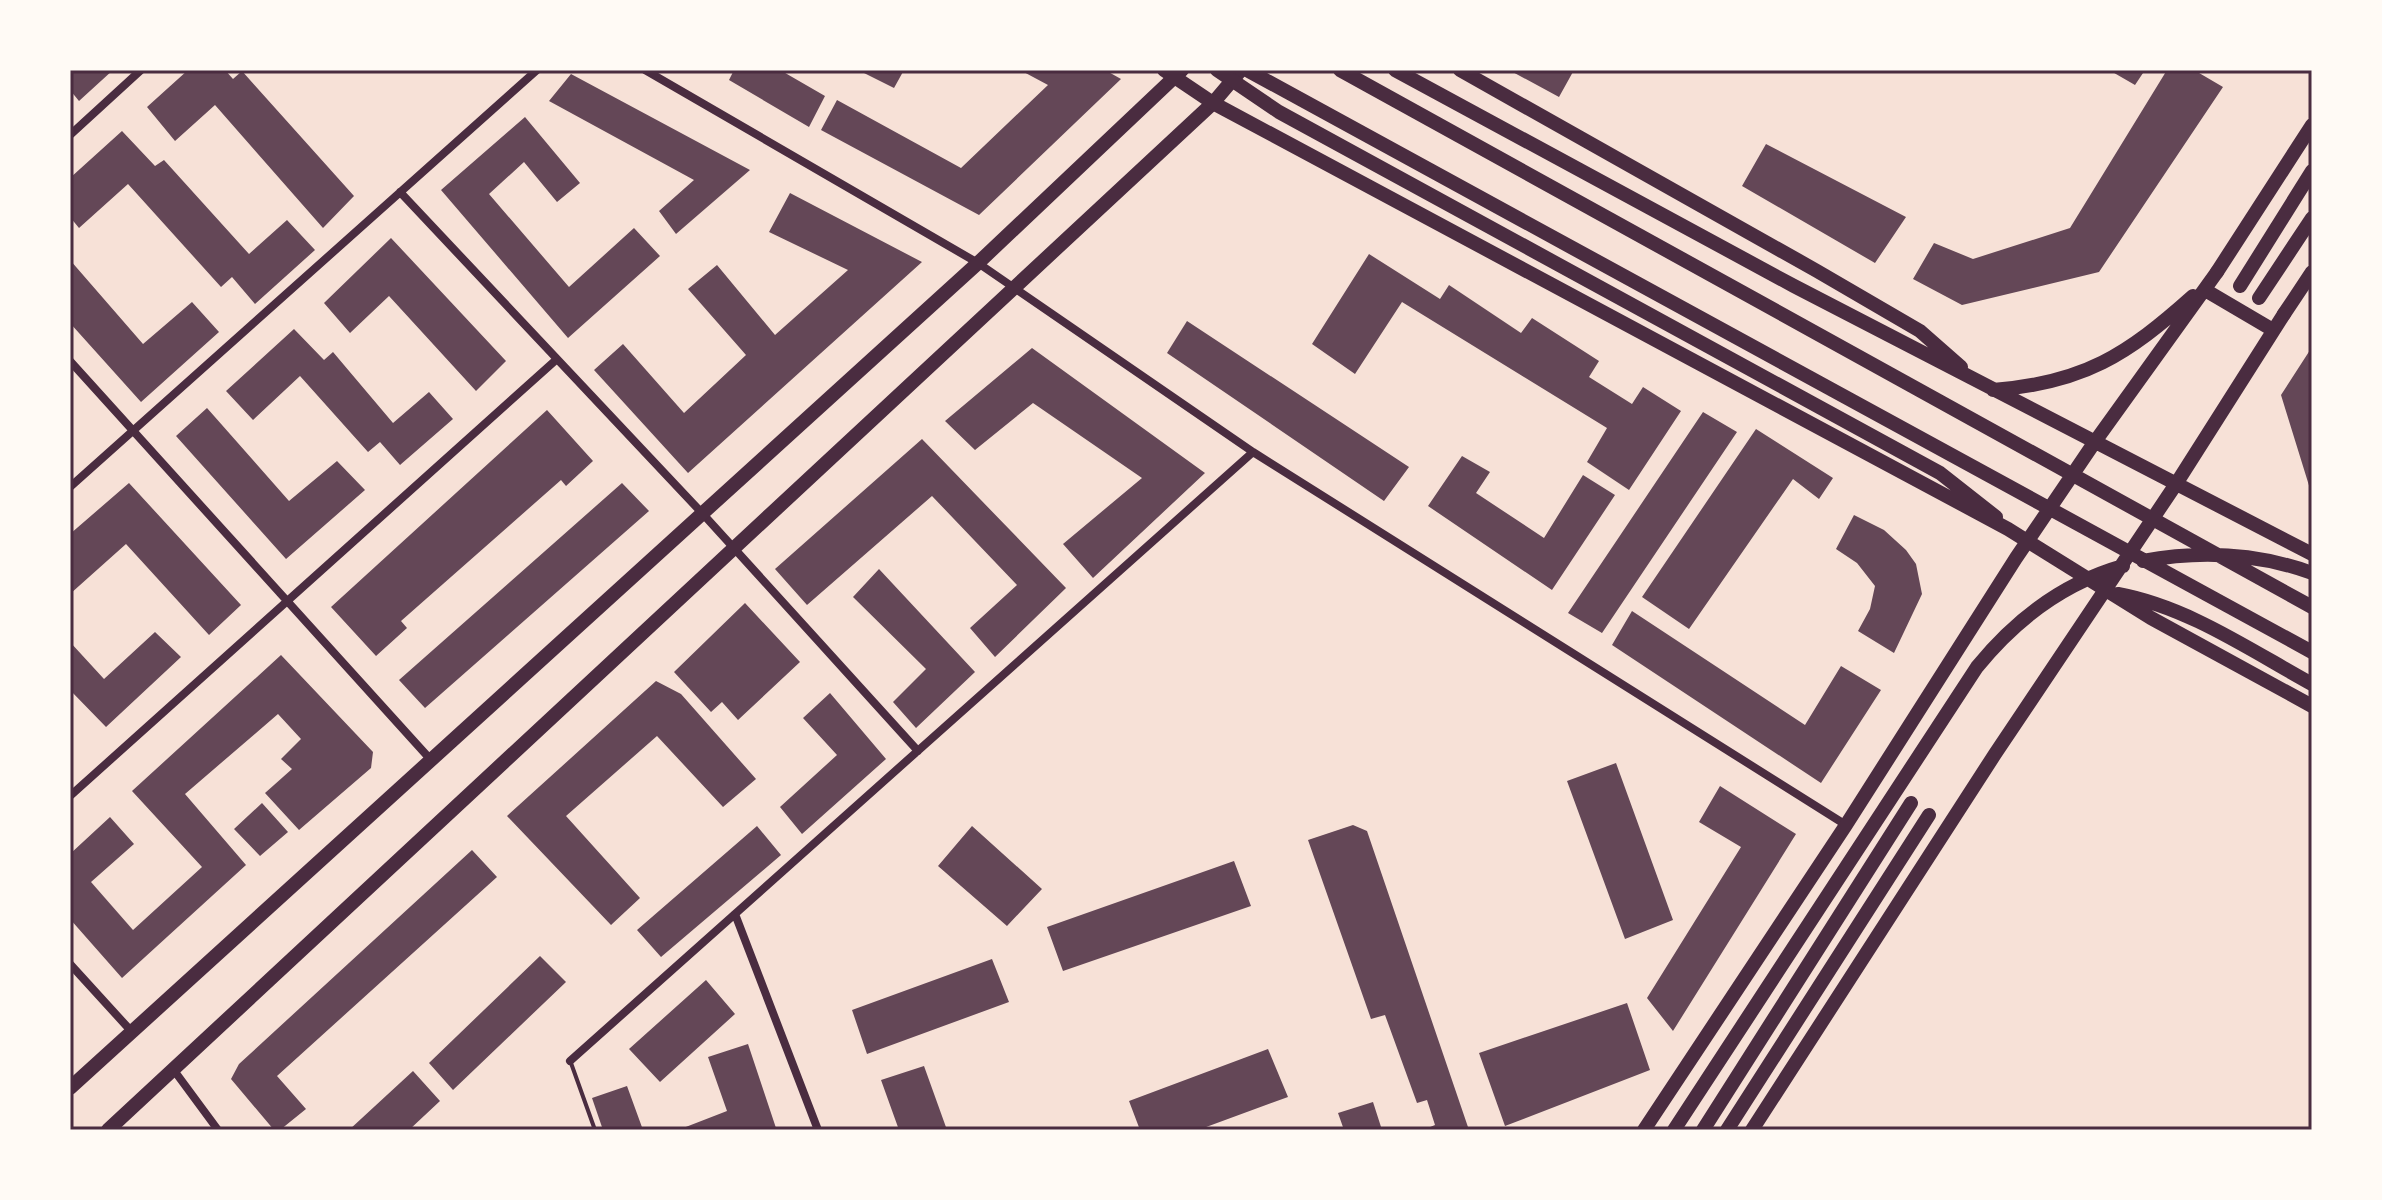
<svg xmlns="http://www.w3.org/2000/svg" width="2382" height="1200" viewBox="0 0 2382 1200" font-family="'Public Sans',sans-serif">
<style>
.building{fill:#644757}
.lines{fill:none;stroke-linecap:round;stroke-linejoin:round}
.service{stroke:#4a2c40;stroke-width:4}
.minor{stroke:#4a2c40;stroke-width:8}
.primary{stroke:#4a2c40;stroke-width:14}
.trunk{stroke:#4a2c40;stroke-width:14}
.neatline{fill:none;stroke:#4a2c40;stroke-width:3}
</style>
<rect width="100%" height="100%" fill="#f7e1d7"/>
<path class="building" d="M70,70H113L79,101L70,90Z
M188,70H225L233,79L242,71L354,196L323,228L215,105L175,141L147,107Z
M734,70H780L825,96L809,127L729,80Z
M858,70H904L894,88Z
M1020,70H1105L1121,79L979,215L821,130L837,100L961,168L1048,85Z
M1509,70H1574L1559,97Z
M2109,70H2145L2135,85Z
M2167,70H2194L2223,87L2099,272L1962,305L1913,279L1934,243L1973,259L2070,228Z
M571,74L750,170L676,234L659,211L694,180L549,101Z
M525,117L580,183L557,202L524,162L489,194L569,287L634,228L660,256L568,338L441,190Z
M122,131L155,166L164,160L249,254L287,220L315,250L255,304L232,277L221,287L128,184L79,228L70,217V178Z
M1766,144L1906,217L1875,263L1742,186Z
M790,193L922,262L688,473L594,370L623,344L684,413L746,355L688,289L717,265L775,335L848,270L769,232Z
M391,238L506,361L476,391L389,296L350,333L324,303Z
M1369,254L1440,299L1449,285L1521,333L1532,318L1599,361L1589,377L1632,404L1643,387L1681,411L1629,490L1587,462L1607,428L1402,302L1355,374L1312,344Z
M70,260L143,344L192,302L219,332L141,402L70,323Z
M1187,321L1409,467L1384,501L1167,353Z
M294,329L324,360L333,352L393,423L429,392L453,419L400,465L380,442L368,452L300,376L253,420L226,391Z
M2312,347V491L2311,492L2281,395Z
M1032,348L1205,473L1093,578L1063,544L1142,478L1033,403L975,450L945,421Z
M207,408L289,501L337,461L365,490L286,559L176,436Z
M547,410L593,461L566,486L561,480L401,621L407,628L376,656L331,607Z
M1703,412L1737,432L1602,633L1568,613Z
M1756,429L1833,478L1819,499L1793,479L1689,629L1642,597Z
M922,439L1066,588L995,657L970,628L1017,585L932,496L807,605L775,569Z
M1462,456L1490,472L1476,493L1544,538L1583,475L1615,495L1552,590L1428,506Z
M129,483L241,605L209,635L126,544L70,594V534Z
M622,483L649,511L425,708L399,680Z
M1854,515L1884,530L1906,550L1916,564L1922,594L1894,653L1858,631L1870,609L1875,586L1857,563L1836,549Z
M879,569L975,672L916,728L893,702L926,669L853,597Z
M745,603L800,662L738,720L722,702L711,712L674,672Z
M1632,611L1805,725L1841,666L1881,690L1821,783L1612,645Z
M155,632L181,657L106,727L70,690V642L104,679Z
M281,655L373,752L371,768L299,830L265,793L292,769L281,759L301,739L278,714L185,794L246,865L122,978L70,919V854L110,817L134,844L91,882L133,930L202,867L132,791Z
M656,681L681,694L756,779L723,807L657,736L566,816L640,898L611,925L507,816Z
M830,693L886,759L802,834L780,807L837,755L803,718Z
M1616,763L1673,920L1625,939L1567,781Z
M1720,786L1796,834L1673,1031L1647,998L1741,847L1699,822Z
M262,803L288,832L260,856L234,829Z
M1353,825L1367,831L1469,1130H1423L1435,1125L1427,1100L1417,1103L1385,1015L1371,1019L1308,840Z
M757,826L781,855L661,957L637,930Z
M972,826L1042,889L1007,926L938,866Z
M472,850L497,877L277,1076L306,1109L280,1130H274L231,1079L239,1064Z
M1234,861L1251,906L1063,971L1047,927Z
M540,956L566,982L453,1090L429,1063Z
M992,959L1009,1002L867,1054L852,1010Z
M706,980L735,1014L660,1082L629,1049Z
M1627,1003L1650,1070L1505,1126L1479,1053Z
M748,1044L776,1128L769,1130H678L727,1111L708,1057Z
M1268,1049L1288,1097L1198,1130H1140L1129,1101Z
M924,1066L947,1130H899L881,1080Z
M413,1071L440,1101L409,1130H349Z
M627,1086L643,1130H603L592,1098Z
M1373,1102L1382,1130H1344L1338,1113Z"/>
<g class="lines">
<path class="service" d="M571,1063L595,1130"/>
<path class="minor" d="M645,70L978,263L1253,452L1846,825
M70,135L141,70
M400,192L702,513L918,751
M70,361L431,760
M70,487L537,70
M70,796L557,359
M735,914L818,1130
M70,964L132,1032
M570,1061L1253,452
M173,1069L218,1130"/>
<path class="primary" d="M2217,272L2312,125
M2240,286L2312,171
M2259,298L2312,218
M2284,314L2312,272
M70,1088L978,263L1182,70
M108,1130L1213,103L1241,70"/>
<path class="trunk" d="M1164,70L1213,103L2008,529L2151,618L2312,706
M1217,70L1279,112L1940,473L1996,517
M1247,70L2312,652
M1340,70L2312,607
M1395,70L1794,286L2312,554
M1460,70L1817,271L1920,331L1961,367
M2205,290L2273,330
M1993,390C2084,383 2127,355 2193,296
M2143,561C2201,550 2257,553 2312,573
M2118,594C2188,607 2250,650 2312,684
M1644,1130L1846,825L2016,558L2094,443L2217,272
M1674,1130L1977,667C2016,619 2063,583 2123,566
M1703,1130L1911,803
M1727,1130L1929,815
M1752,1130L1995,754L2176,484L2284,314"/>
</g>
<rect width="2382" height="1200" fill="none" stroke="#fffaf5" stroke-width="144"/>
<rect x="72" y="72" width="2238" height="1056" class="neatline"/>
</svg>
